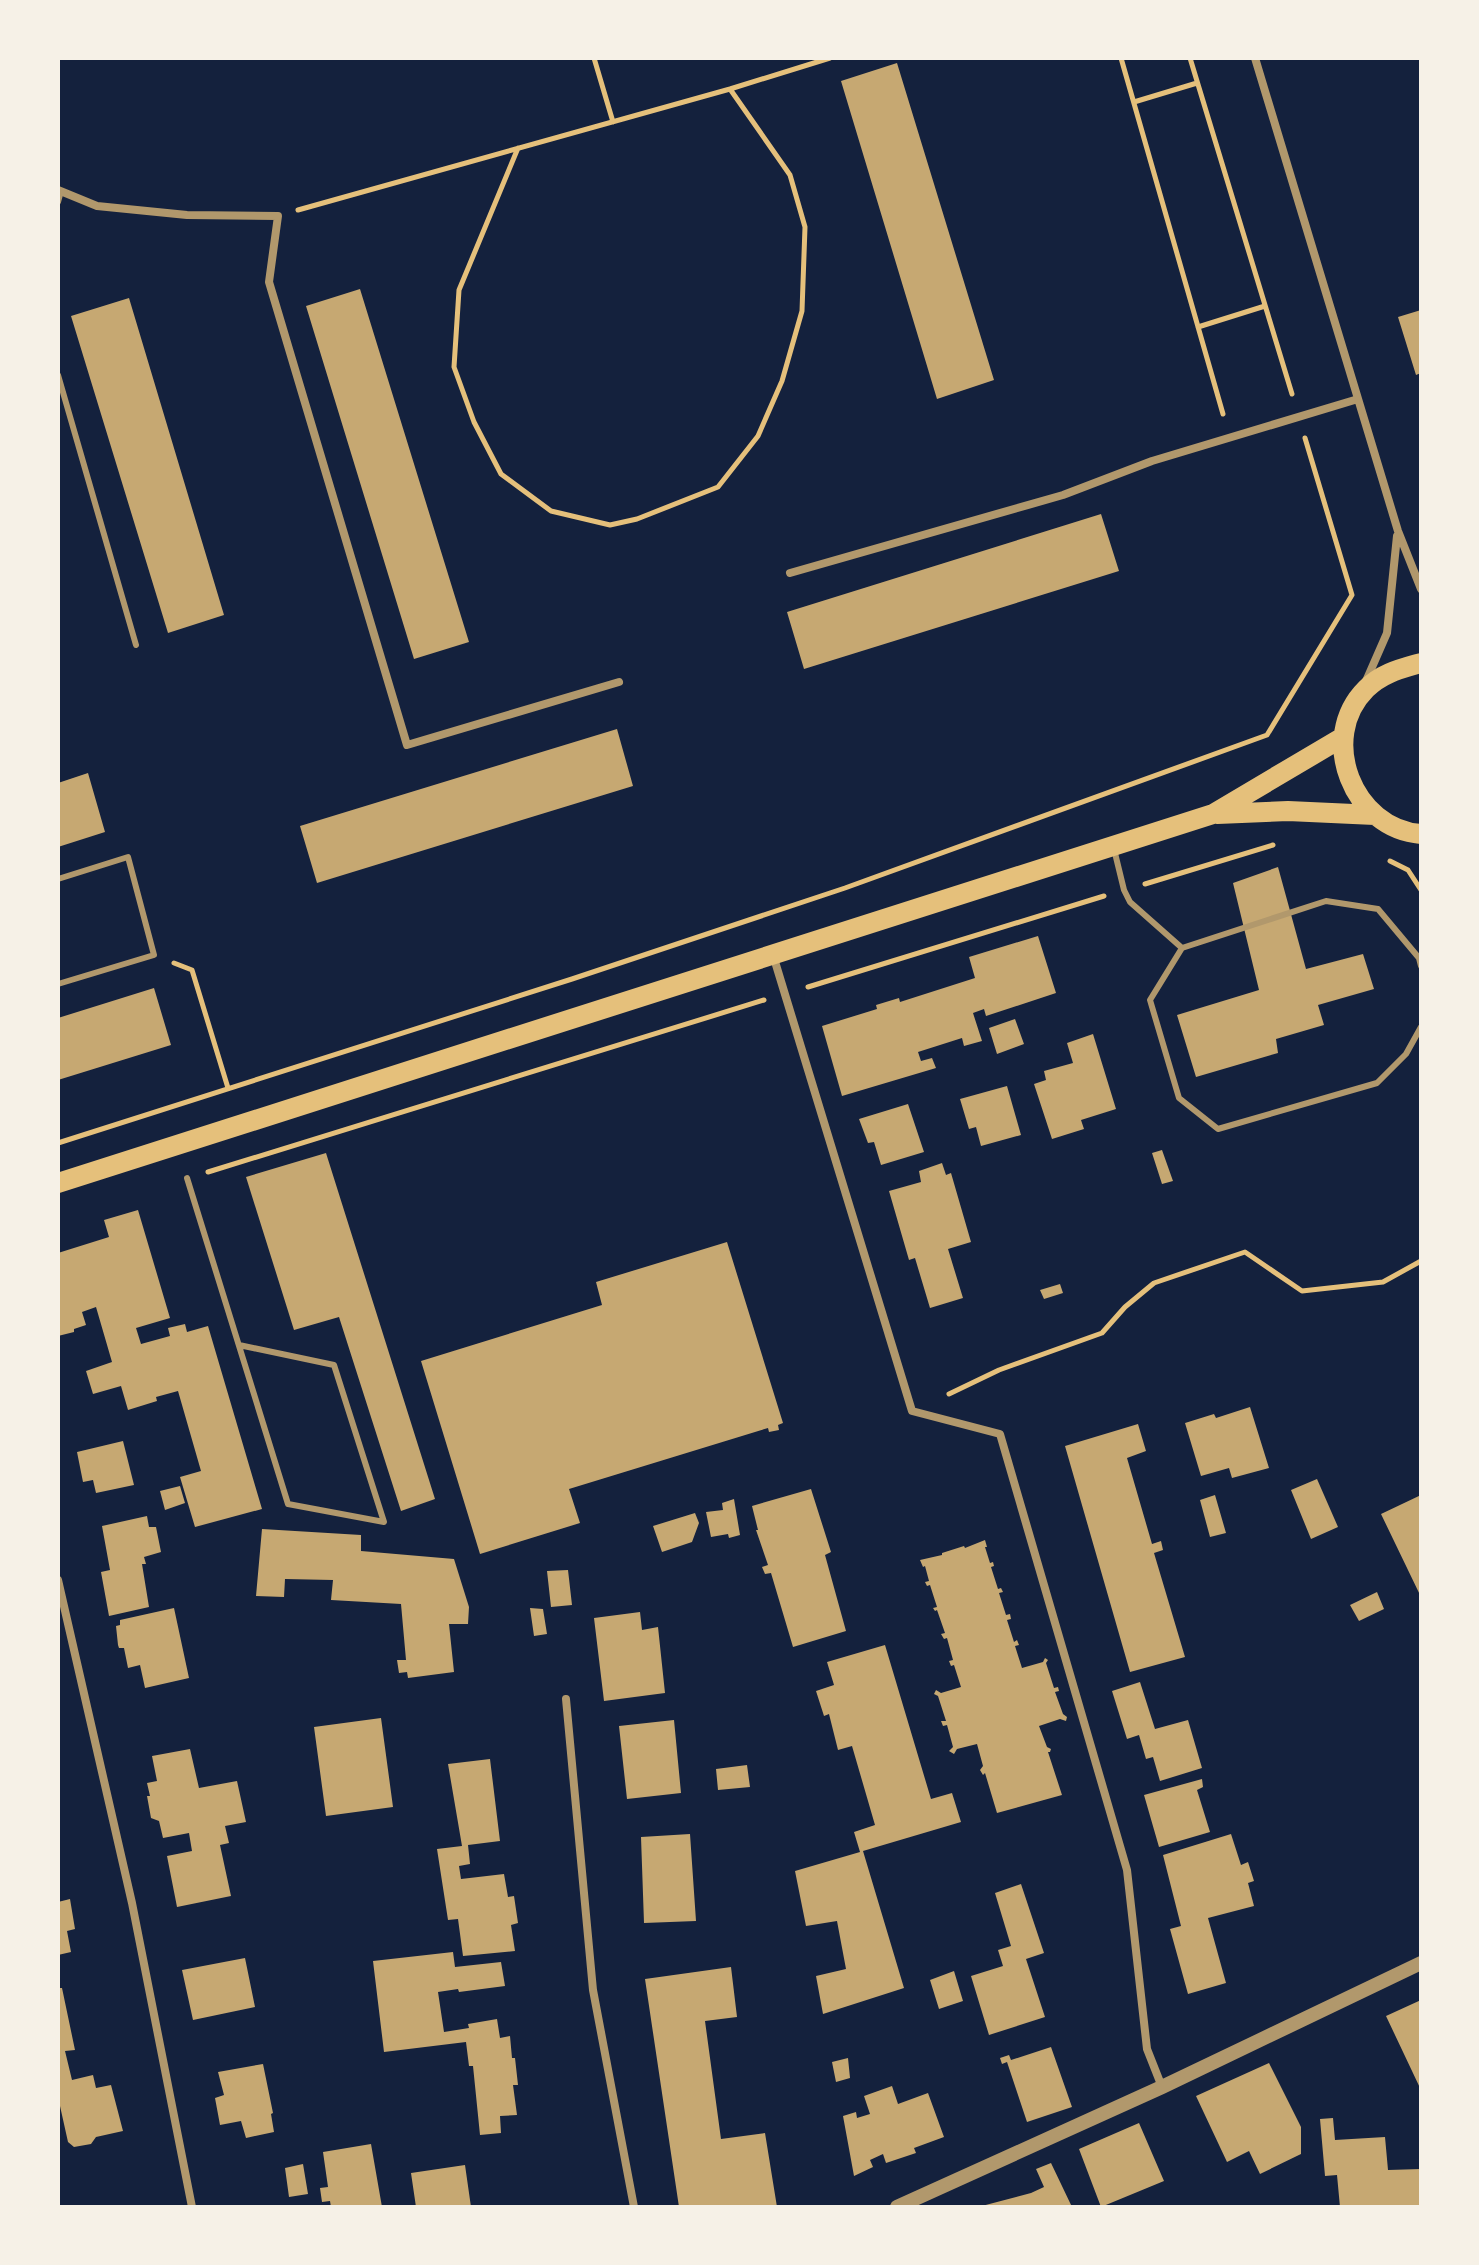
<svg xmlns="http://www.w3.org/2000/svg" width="1479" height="2265" viewBox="0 0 1479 2265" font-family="'Sofia Sans Condensed',sans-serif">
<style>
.building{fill:#c6a872}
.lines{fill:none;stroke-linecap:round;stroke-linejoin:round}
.path{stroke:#e5c07b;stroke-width:5}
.service{stroke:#b1986c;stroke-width:6}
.minor{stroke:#b1986c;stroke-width:8}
.tertiary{stroke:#b1986c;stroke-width:14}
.primary{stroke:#e5c07b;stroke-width:20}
</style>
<rect width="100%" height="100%" fill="#14213d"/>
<path class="building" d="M897,63L994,380L937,399L841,81Z
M360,289L469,642L414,659L306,306Z
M129,298L224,615L168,633L71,316Z
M1421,310V373L1416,375L1398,317Z
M1101,514L1119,571L804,669L787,612Z
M617,729L633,786L317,883L300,826Z
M88,773L105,832L58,847V783Z
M1278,867L1306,969L1363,954L1374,989L1318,1005L1324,1025L1276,1039L1278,1053L1196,1077L1177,1015L1259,990L1233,883Z
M1038,936L1056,993L986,1016L984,1009L973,1013L982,1041L964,1046L962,1038L918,1052L921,1061L932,1058L936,1068L842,1096L822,1026L877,1009L876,1005L899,998L900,1002L975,978L969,957Z
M154,988L171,1045L58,1080V1018Z
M1015,1019L1024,1044L997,1054L989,1028Z
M1093,1034L1116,1109L1081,1120L1084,1129L1052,1139L1034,1084L1046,1080L1044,1071L1073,1063L1067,1043Z
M1007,1086L1021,1135L981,1146L976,1127L969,1129L960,1099Z
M908,1104L924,1152L881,1165L874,1142L868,1143L859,1119Z
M1162,1150L1173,1181L1162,1184L1152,1153Z
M326,1153L435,1499L401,1511L339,1317L294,1330L246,1177Z
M942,1163L946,1175L951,1173L971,1242L948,1249L963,1298L930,1308L915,1258L909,1260L889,1191L921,1182L919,1171Z
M138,1210L170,1318L136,1328L141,1344L170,1336L168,1328L185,1324L187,1332L208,1326L262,1509L195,1527L180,1477L201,1471L178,1391L156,1397L157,1401L128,1410L121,1386L93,1394L86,1371L112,1362L96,1307L82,1312L86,1325L74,1329V1332L58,1336V1253L109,1237L104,1220Z
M727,1242L783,1423L778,1425L779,1430L769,1432L768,1428L569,1489L580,1523L480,1554L421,1361L602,1305L596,1282Z
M1060,1284L1063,1293L1044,1299L1040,1290Z
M1250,1407L1269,1468L1232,1478L1229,1468L1201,1476L1185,1423L1214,1414L1216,1418Z
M1138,1424L1146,1451L1127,1458L1152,1544L1161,1541L1163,1550L1154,1553L1185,1657L1130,1672L1065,1446Z
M123,1441L134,1485L96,1493L93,1480L83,1482L77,1452Z
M1317,1479L1338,1527L1311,1539L1291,1490Z
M180,1486L185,1503L165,1510L160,1491Z
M811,1489L831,1552L825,1555L846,1631L793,1647L771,1573L765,1574L762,1567L768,1565L756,1530H758L752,1506Z
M1215,1495L1226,1533L1210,1537L1200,1500Z
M1421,1495V1597L1381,1514Z
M734,1499L740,1535L729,1538L728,1534L711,1537L706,1512L723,1510L722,1503Z
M695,1513L699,1523L692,1542L662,1552L653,1526Z
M147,1516L149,1527H156L161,1552L144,1557L146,1564H142L149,1607L109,1616L101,1572L110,1570L102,1526Z
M262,1529L361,1535V1551L454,1559L469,1607L468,1624H449L454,1672L408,1678L407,1672L399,1673L397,1660H406L401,1604L331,1600L333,1580L285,1579L284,1597L256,1596Z
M985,1540L987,1547H985L990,1563L993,1562L994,1566L991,1567L998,1589L1001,1588L1003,1592L999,1593L1006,1615L1010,1614L1011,1619L1007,1620L1014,1642L1017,1640L1019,1645L1015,1646L1022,1668L1043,1662L1045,1658L1048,1660L1046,1663L1054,1688L1058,1687L1059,1691L1055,1692L1063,1714L1067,1717L1066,1721L1060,1719L1039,1726L1047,1747L1051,1749L1050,1752H1048L1062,1795L997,1813L985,1773L983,1775L980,1770L983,1766L977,1744L957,1749L954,1754L949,1751L953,1747L947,1725L943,1726L941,1721H946L938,1696L934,1694L936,1690L941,1693L961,1687L954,1665L951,1666L949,1661L953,1660L947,1638L944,1639L941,1634L945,1633L937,1610L935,1611L933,1608L937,1607L930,1585L927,1586L925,1582L929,1581L925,1566L923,1567L920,1560L942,1555V1553L964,1546L965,1548Z
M568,1570L572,1605L551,1607L547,1571Z
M1377,1592L1384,1609L1359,1621L1350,1605Z
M174,1608L189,1678L145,1688L140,1665L128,1668L124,1648H119L118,1645L116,1626L120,1625V1620Z
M530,1608L543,1609L547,1634L534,1636Z
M640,1612L642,1630L658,1627L665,1693L604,1701L594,1618Z
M885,1645L931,1799L952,1793L961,1822L863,1851L904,1988L823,2014L816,1976L846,1969L837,1921L806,1926L795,1871L860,1852L854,1832L875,1825L852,1746L838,1750L829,1714L824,1716L816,1691L834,1685L827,1662Z
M1140,1682L1155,1729L1188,1720L1202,1768L1160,1781L1153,1757L1146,1759L1139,1735L1127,1739L1112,1691Z
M381,1718L393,1807L326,1816L314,1727Z
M674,1720L681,1793L627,1799L619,1726Z
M190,1749L199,1788L237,1781L246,1822L225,1826L229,1843L220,1845L231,1896L177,1907L167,1856L192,1851L189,1833L163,1838L159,1821L151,1818L147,1796H150L147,1783L157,1781L152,1756Z
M490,1759L500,1841L468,1845L470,1864L459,1866L461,1879L504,1874L508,1897L514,1896L518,1923L511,1925L515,1951L463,1956L458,1919L448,1920L437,1849L462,1846L448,1764Z
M747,1765L750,1787L718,1790L716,1769Z
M1202,1779L1203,1787L1197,1790L1210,1832L1159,1847L1144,1795Z
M690,1834L696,1921L644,1923L641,1837Z
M1231,1834L1241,1865L1248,1862L1254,1881L1248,1883L1254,1906L1208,1918L1226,1983L1188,1994L1170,1929L1181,1926L1163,1855Z
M1021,1884L1044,1953L1026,1959L1045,2017L989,2035L971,1976L1003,1966L998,1950L1011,1946L995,1893Z
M70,1899L75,1929L67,1931L71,1952L58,1955V1902Z
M453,1952L455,1967L501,1962L505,1986L459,1992L458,1989L438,1992L444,2032L469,2028L468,2024L497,2019L500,2038L510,2036L512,2058H515L518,2085H513L517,2115L500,2116L501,2133L480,2135L473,2066H469L466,2042L384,2052L373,1961Z
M245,1958L255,2007L193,2020L182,1970Z
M731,1967L737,2017L705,2021L721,2139L765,2133L777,2207H679L645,1979Z
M954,1971L963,2001L939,2009L930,1980Z
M58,1988H62L75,2050L65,2051L72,2080L93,2075L96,2088L111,2085L123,2131L96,2137L91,2144L74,2147L68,2142L58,2097Z
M1421,2000V2090L1386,2016Z
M1051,2047L1072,2107L1027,2122L1007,2062L1002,2064L1000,2058L1009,2055L1011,2060Z
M848,2058L850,2078L836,2082L832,2062Z
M1269,2063L1301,2127V2154L1260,2174L1249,2151L1227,2162L1196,2096Z
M263,2064L273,2113L271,2114L274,2132L246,2138L241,2121L220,2125L215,2098L224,2095L218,2072Z
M892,2086L898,2104L928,2093L944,2137L914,2148L916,2153L886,2163L883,2154L870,2160L873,2167L854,2176L843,2116L856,2112L857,2118L870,2114L864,2096Z
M1333,2118L1335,2140L1385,2137L1388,2170L1421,2169V2207H1340L1337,2175L1325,2176L1320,2119Z
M1139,2123L1164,2181L1101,2207L1079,2149Z
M371,2144L382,2207H331L330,2201L322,2202L320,2188L328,2187L323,2152Z
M1051,2163L1072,2207H978L1031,2193L1044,2187L1036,2169Z
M303,2164L308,2194L289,2197L285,2168Z
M465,2165L471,2207H416L411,2173Z"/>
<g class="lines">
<path class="path" d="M594,58L613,122
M1121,58L1223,414
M1190,58L1292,394
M1134,102L1197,83
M518,148L459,290L454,367L474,422L501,474L551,511L610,525L637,519L718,487L758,436L782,381L802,311L805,227L790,175L730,89
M298,210L730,89L830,58
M1198,327L1265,306
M1390,861L1408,870L1421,890
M1145,884L1273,845
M174,963L192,970L228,1088
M808,987L1104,896
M58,1143L572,979L845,888L1267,735L1352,595L1305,438
M208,1172L764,1000
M949,1394L999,1370L1102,1333L1125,1307L1154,1283L1245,1252L1302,1291L1383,1282L1421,1261"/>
<path class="service" d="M58,202L61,191
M58,375L136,645
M1114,849L1124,890L1130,902L1182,948
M58,879L128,857L154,955L58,984
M1421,966L1419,958L1378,909L1326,901L1182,948L1150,1000L1179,1098L1218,1129L1377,1083L1406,1054L1421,1027
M187,1178L288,1504L384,1522L334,1365L239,1345"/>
<path class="minor" d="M1255,58L1398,531L1421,589
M58,190L97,206L187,215L278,216L269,282L407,745L619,682
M790,573L1063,495L1152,461L1358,399
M1366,681L1387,633L1397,536
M773,955L912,1411L1000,1434L1127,1870L1147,2049L1162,2087
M58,1580L132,1903L192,2207
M566,1699L593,1990L634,2207"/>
<path class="tertiary" d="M897,2207L1162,2087L1421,1963"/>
<path class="primary" d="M1421,663C1400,669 1382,673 1366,689C1317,738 1353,829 1421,834
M1217,814L1288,811L1375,815
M58,1183L1213,814L1343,737"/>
</g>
<rect width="1479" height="2265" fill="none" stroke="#f6f1e7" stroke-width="120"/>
</svg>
